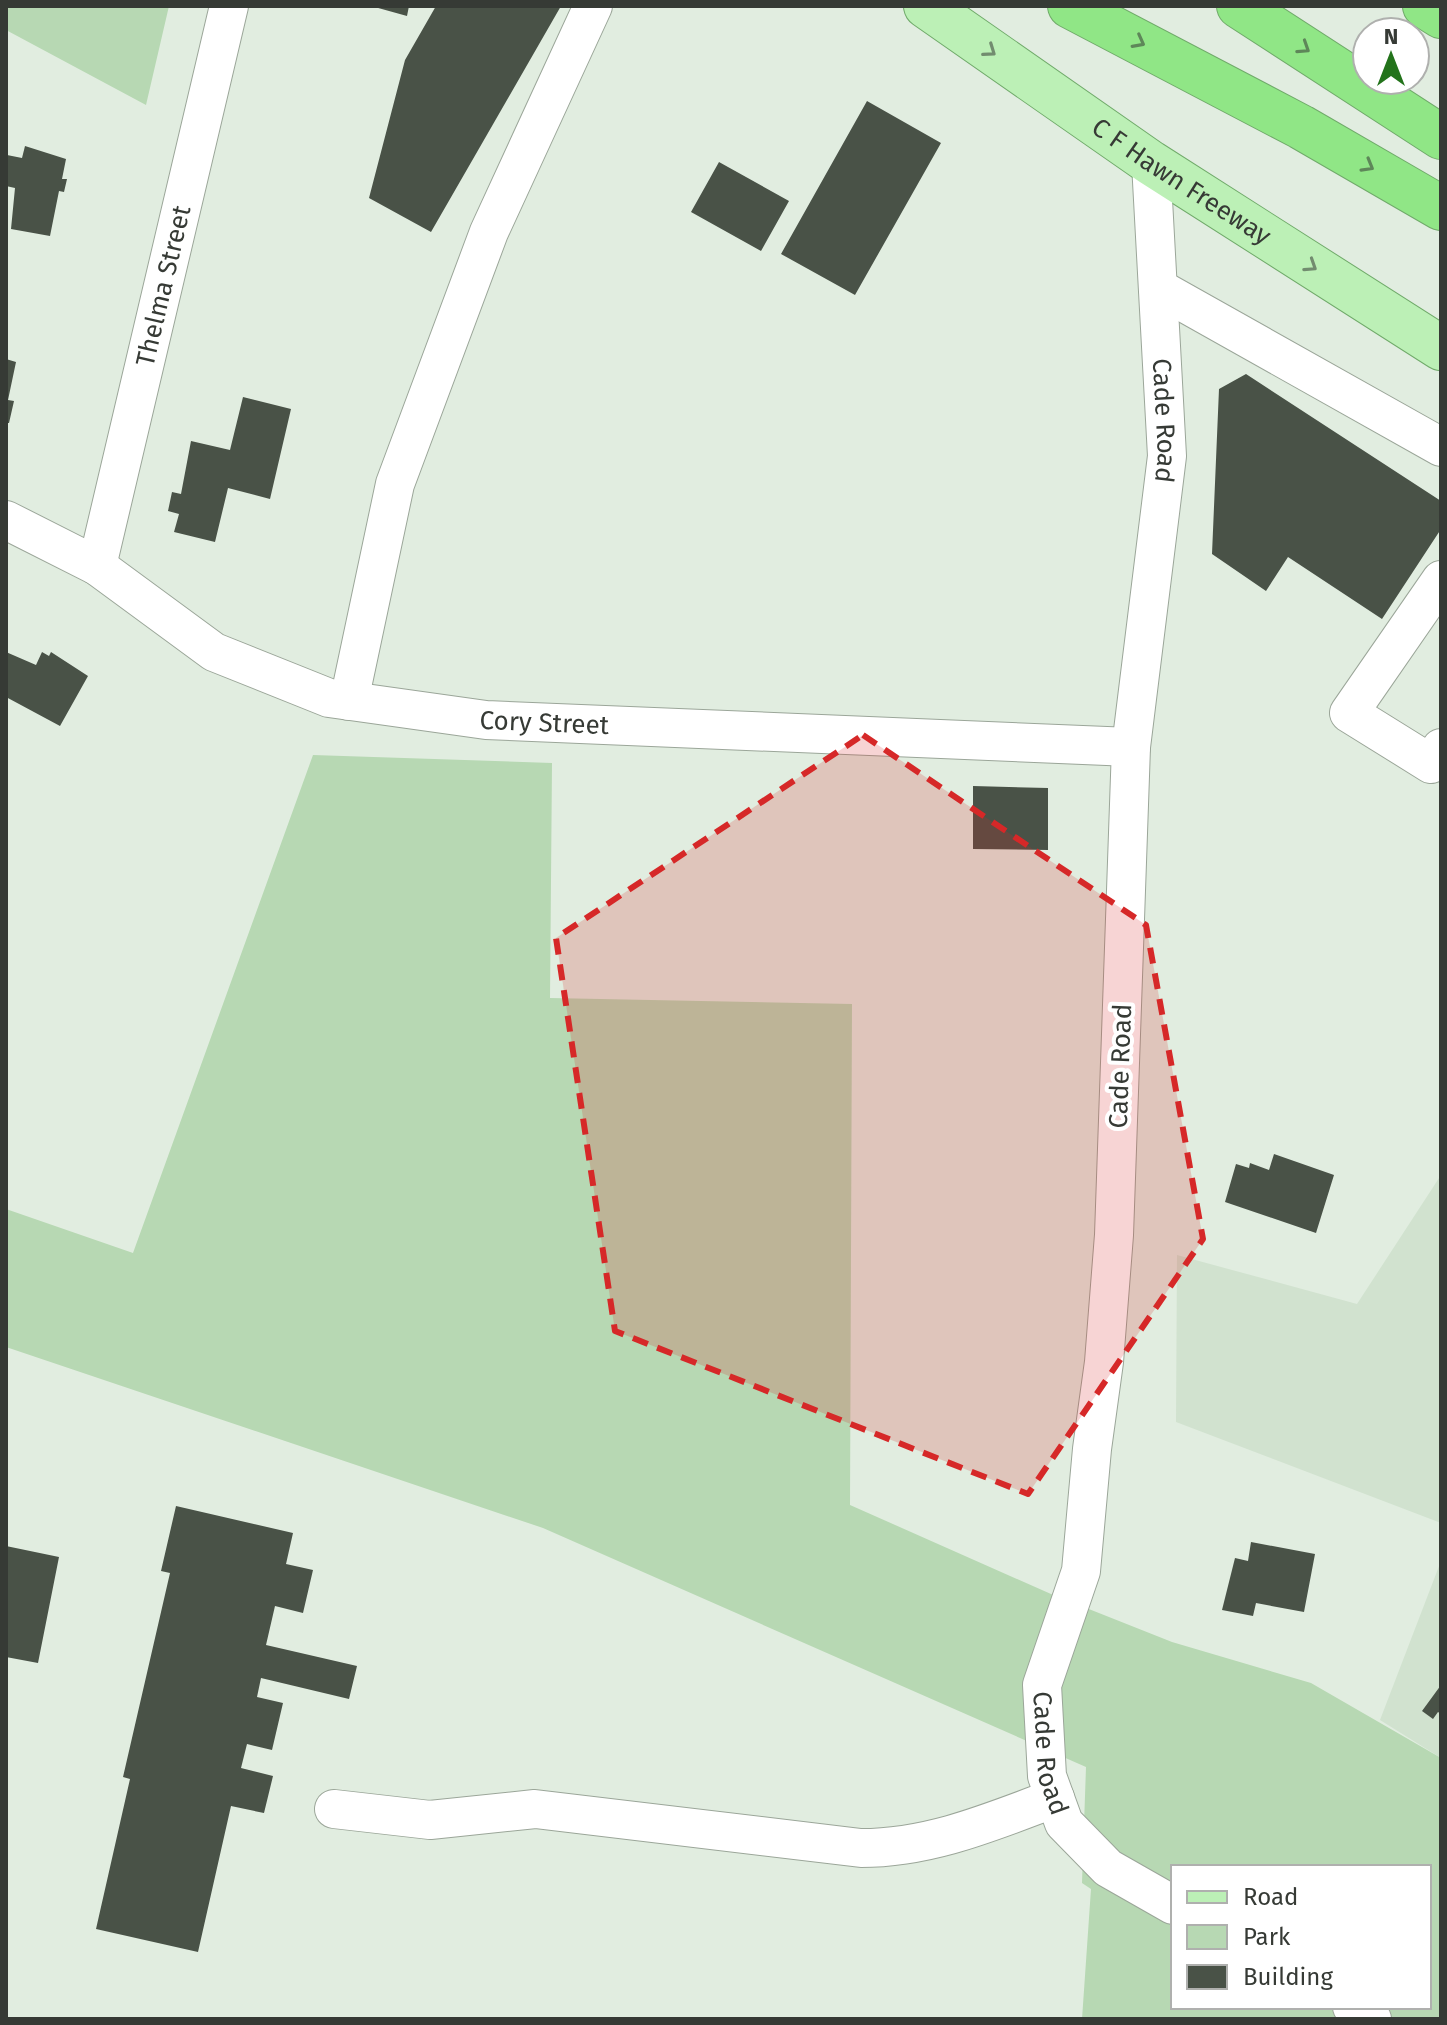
<svg xmlns="http://www.w3.org/2000/svg" width="1447" height="2025" viewBox="0 0 1447 2025" font-family="'Fira Sans',sans-serif">
<style>
.built{fill:#d1e2cf}
.green{fill:#b7d8b3;fill-rule:evenodd}
.building{fill:#495247}
.lines{fill:none;stroke-linecap:round;stroke-linejoin:round}
.minor-casing{stroke:#9ba699;stroke-width:40}
.major-casing{stroke:#70aa6a;stroke-width:46}
.highway-casing{stroke:#70aa6a;stroke-width:46}
.minor{stroke:#fff;stroke-width:38}
.major{stroke:#bcf0b6;stroke-width:44}
.highway{stroke:#90e686;stroke-width:44}
.oneway{stroke:#5e8759}
.oneway2{stroke:#728c6f}
.marked{fill:#d62828;fill-opacity:0.2;stroke:#d62828;stroke-width:6;stroke-dasharray:16 10;stroke-linejoin:round}
.labels{text-anchor:middle;stroke-width:8;stroke-linejoin:round;paint-order:stroke}
.street-label{font-size:26px;fill:#363a35;stroke:#fff}
</style>
<rect width="100%" height="100%" fill="#e1ede0"/>
<path class="built" d="M1441,1175V1523L1176,1422L1177,1255L1357,1304Z
M1441,1561V1758L1380,1720Z"/>
<path class="green" d="M6,6H169L146,105L6,30Z
M313,755L552,763L550,998L852,1004L850,1505L1051,1594L1172,1642L1311,1683L1441,1758V2019H1082L1091,1889L1082,1883L1086,1767L543,1528L6,1347V1209L133,1253ZM1173,1867H1429V2007H1173Z"/>
<path class="building" d="M371,6H409L407,16Z
M436,6H561L431,232L369,198L405,60Z
M867,101L941,143L855,295L781,254Z
M25,146L66,159L62,179H67L64,192L59,191L50,236L11,229L15,188L6,186V159L7,155L22,158Z
M719,162L789,201L761,251L691,212Z
M6,359L16,362L8,400L14,401L9,423H6Z
M1246,374L1441,501V529L1382,619L1288,557L1266,591L1212,554L1219,389Z
M243,397L291,409L270,499L228,488L215,542L174,532L179,514L168,511L172,492L181,494L191,441L230,450Z
M6,652L36,665L42,652L49,656L51,652L88,676L60,726L6,697Z
M973,786L1048,788V850L973,849Z
M1274,1154L1334,1175L1316,1233L1225,1202L1236,1164L1249,1168L1250,1163L1269,1170Z
M176,1506L293,1533L286,1564L313,1570L303,1613L275,1606L266,1645L357,1666L349,1699L261,1678L257,1697L283,1703L272,1750L247,1744L241,1768L273,1776L264,1813L231,1806L198,1952L96,1929L130,1779L123,1777L170,1573L161,1571Z
M1251,1542L1315,1554L1304,1612L1256,1603L1253,1616L1222,1610L1235,1558L1248,1561Z
M6,1546L59,1557L38,1663L6,1657Z
M1441,1685V1714L1438,1712L1433,1719L1422,1711Z"/>
<g class="lines">
<g class="minor-casing">
<g id="minor">
<path id="s1" d="M1151,163L1167,456L1131,747L1114,1235L1104,1362L1092,1449L1081,1571L1042,1685L1047,1776L1064,1823L1108,1868L1173,1905"/>
<path d="M1158,288L1441,447"/>
<path id="s2" d="M6,520L97,566L214,652L329,698L486,720L1131,747"/>
<path id="s3" d="M97,566L229,6"/>
<path d="M1441,580L1349,713L1431,764L1441,748"/>
<path d="M349,701L395,484L489,232L593,6"/>
<path d="M334,1809L430,1820L535,1809L861,1848C930,1848 991,1822 1055,1798"/>
<path d="M1352,2007L1372,2019"/>
</g>
</g>
<g class="major-casing">
<g id="major">
<path id="s4" d="M926,6L1151,163L1441,348"/>
</g>
</g>
<g class="highway-casing">
<path id="highway" d="M1070,6L1301,127L1441,208
M1239,6L1441,137
M1425,6L1441,16"/>
</g>
<use href="#minor" class="minor"/>
<use href="#major" class="major"/>
<use href="#highway" class="highway"/>
</g>
<defs><path id="oneway-chevron" d="M-2-3.5L2.5 0L-2 3.5" fill="none" stroke-width="1.6" stroke-linecap="round" stroke-linejoin="round" transform="scale(2)"/></defs>
<g class="oneway">
<use href="#oneway-chevron" transform="translate(1139 42) rotate(28)"/>
<use href="#oneway-chevron" transform="translate(1304 48) rotate(33)"/>
<use href="#oneway-chevron" transform="translate(1368 166) rotate(30)"/>
</g>
<g class="oneway2">
<use href="#oneway-chevron" transform="translate(990 51) rotate(35)"/>
<use href="#oneway-chevron" transform="translate(1311 266) rotate(33)"/>
</g>
<path class="marked" d="M863,735L1146,925L1203,1239L1028,1494L615,1331L556,938Z"/>
<g class="labels">
<g class="street-label">
<text dy="9" stroke="none"><textPath href="#s4" startOffset="310">C F Hawn Freeway</textPath></text>
<text dy="9" stroke="none"><textPath href="#s3" startOffset="288">Thelma Street</textPath></text>
<text dy="9" stroke="none"><textPath href="#s1" startOffset="258">Cade Road</textPath></text>
<text dy="9" stroke="none"><textPath href="#s2" startOffset="588">Cory Street</textPath></text>
<text transform="translate(1120 1066) rotate(-88)" y="9">Cade Road</text>
<text dy="9" stroke="none"><textPath href="#s1" startOffset="1602">Cade Road</textPath></text>
</g>
</g>
<rect width="1447" height="2025" fill="none" stroke="#363a35" stroke-width="16"/>
<rect x="1171" y="1865" width="260" height="144" fill="#ffffff" stroke="#afb0ae" stroke-width="2"/>
<rect x="1187" y="1891" width="40" height="12" fill="#bcf0b6" stroke="#afb0ae" stroke-width="2"/>
<text x="1243" y="1905" font-size="24" fill="#363a35">Road</text>
<rect x="1187" y="1925" width="40" height="24" fill="#b7d8b3" stroke="#afb0ae" stroke-width="2"/>
<text x="1243" y="1945" font-size="24" fill="#363a35">Park</text>
<rect x="1187" y="1965" width="40" height="24" fill="#495247" stroke="#afb0ae" stroke-width="2"/>
<text x="1243" y="1985" font-size="24" fill="#363a35">Building</text>
<g transform="translate(1391 56)"><circle r="38" fill="#ffffff" stroke="#afb0ae" stroke-width="2"/>
<path d="M0-6L14 30L0 20L-14 30Z" fill="#23731b"/>
<text y="-12" font-size="22" font-weight="bold" text-anchor="middle" fill="#363a35">N</text>
</g>
</svg>
